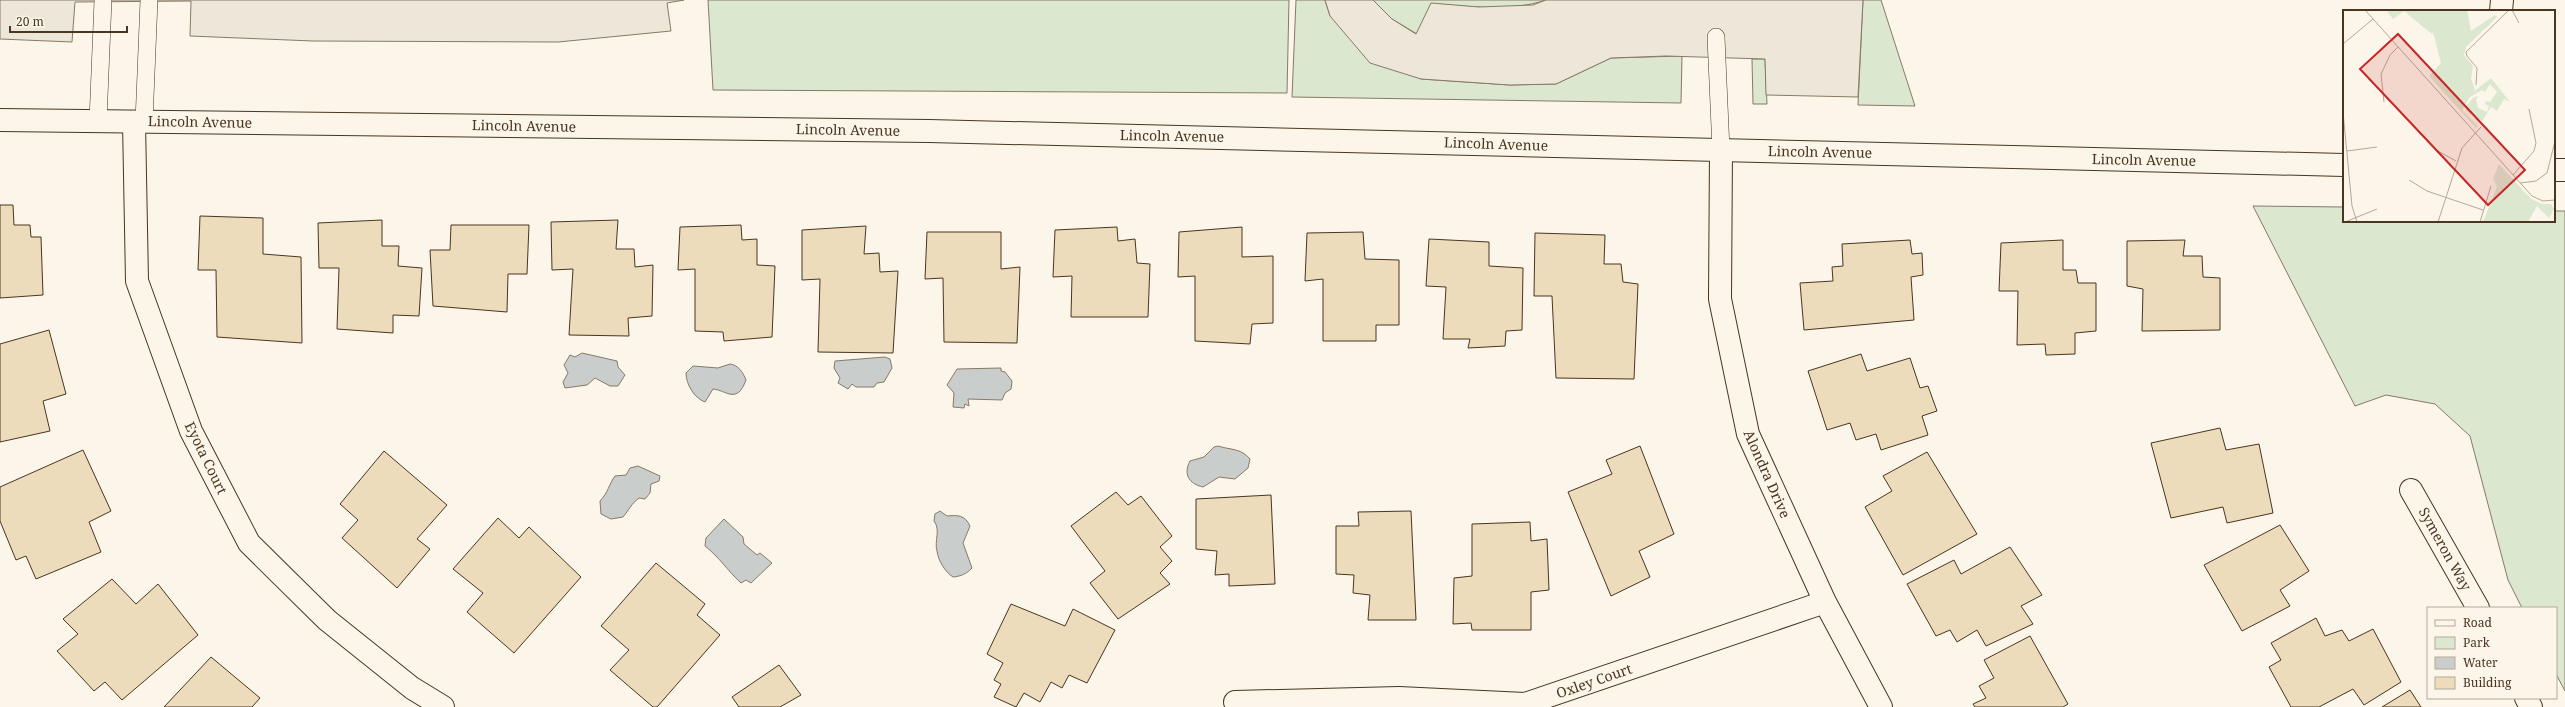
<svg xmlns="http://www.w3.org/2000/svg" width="2565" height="707" viewBox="0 0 2565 707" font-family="'Noto Serif',serif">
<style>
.green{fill:#dce7d0;stroke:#887966}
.parking{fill:#ede7d9;stroke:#887966}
.water{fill:#c9cecd;stroke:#887966}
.building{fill:#ecdcbc;stroke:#4a3520}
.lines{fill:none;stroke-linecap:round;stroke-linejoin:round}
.service-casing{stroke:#4a3520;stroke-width:18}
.minor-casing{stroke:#4a3520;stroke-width:24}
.tertiary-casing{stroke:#4a3520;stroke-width:24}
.service{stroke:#fbf6e9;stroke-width:17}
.minor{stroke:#fbf6e9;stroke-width:22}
.tertiary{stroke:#fbf6e9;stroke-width:22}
.labels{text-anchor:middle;stroke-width:3;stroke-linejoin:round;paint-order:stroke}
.street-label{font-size:14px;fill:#4a3520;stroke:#fbf6e9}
.inset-road{fill:none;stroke:#b4a999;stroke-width:1}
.view{fill:#c62828;fill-opacity:0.15;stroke:#c62828;stroke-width:2}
.inset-edge{fill:none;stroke:#4a3520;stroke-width:2}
</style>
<rect width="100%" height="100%" fill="#fbf6e9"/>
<path class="green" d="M708,0H1289L1287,93L713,90Z
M1296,0H1325L1330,16L1421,79L1510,85L1556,84L1611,58L1682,56L1681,103L1292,97Z
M1373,0H1546C1511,12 1468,6 1431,4L1417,34L1392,19Z
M1863,0H1881L1915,106L1858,105Z
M1752,59H1765L1767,104H1753Z
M2253,206L2344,207V221H2554V211H2565V691L2556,674V608H2522L2508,580L2470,436L2435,404L2386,395L2355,406Z"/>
<path class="parking" d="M0,0H684L667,3L671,31L558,42L313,41L190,36L191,1L75,2L72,42L0,39Z
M1325,0H1373L1392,19L1416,34L1431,3L1479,7L1533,5L1546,0H1863L1858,97L1766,95L1765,59L1666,56L1611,58L1556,84L1510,85L1421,79L1370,63L1330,16Z"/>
<path class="water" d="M582,353L617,361L618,367L625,375L618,386H610L595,378L587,385L565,388L563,382L568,373L564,365L570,355L575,357Z
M885,357L890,359L892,368L884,382L877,383L874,387H856L852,384L848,389L838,383L840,378L834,368L835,361Z
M730,364C738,365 743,372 746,380C737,405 726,390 713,389L705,402C694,398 686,384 686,373L693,366L718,368Z
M1001,368V371L1005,372L1012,381L1011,389L1005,393L1002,400L968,399L969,406L965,404L964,408L953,407L954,393L947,385L957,369Z
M1218,446C1230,450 1241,448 1250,459L1248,468L1235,479L1219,477L1203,487C1189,484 1183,474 1190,461L1204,457L1214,447Z
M638,466L660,476L659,481L651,484L650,493L645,499L639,498C631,504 629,510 623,517L611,519L601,514L600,501C608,493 609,484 615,476L626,475L630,468Z
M940,511L947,516C958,515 965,515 970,526L963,543L972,568C966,574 962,576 953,577C945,572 938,560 937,551C934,541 941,530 934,521L935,514Z
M724,519L743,537L744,544L757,555L760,553L772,563L751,583L746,580L741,583C727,570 720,558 705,546L706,538Z"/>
<path class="building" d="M0,205H13L14,225H30L31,237H41L43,295L0,298Z
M200,216L263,218V254L301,257L302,343L217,337L216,270H198Z
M382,220V246H399L398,266L422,268L419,316L393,315V333L337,329L339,268H319L318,223Z
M618,220L616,249H634L635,267L653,265L652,316L628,318L629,336L569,335L573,269L552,270L551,222Z
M451,225H529L527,274H508L507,312L433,306L430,250H450Z
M741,225L742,240L757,239V265L775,266L772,337L724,341L723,332L695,331V269L678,270L680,227Z
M866,226L864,254L879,253L880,272L898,271L893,353L818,352L820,279L802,280V230Z
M1117,227L1118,241L1135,239L1137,263L1150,264L1148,317H1071L1072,276L1053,277L1055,230Z
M1242,227V257L1273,256V323L1252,324L1250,344L1195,341V276L1178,277L1179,232Z
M927,232H1001V269L1020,267L1017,343L944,342L943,278L925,279Z
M1363,232L1365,259L1399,260V325H1376V341H1323V279L1305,281L1307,233Z
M1535,233L1605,235L1604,264H1621L1623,282L1638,284L1634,379L1556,378L1552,296H1534Z
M1429,239L1489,242V266L1523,268L1522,330L1506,331L1505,346L1468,348L1470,339H1443L1446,287L1426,286Z
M1910,240L1912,254L1922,253L1923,275L1911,277L1914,320L1804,330L1800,283L1833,281L1832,267L1843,266L1842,244Z
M2063,240V270H2076L2078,283H2096V331L2075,333V354L2046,355L2045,344L2017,345L2018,291H1999L2001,243Z
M2185,240L2183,256H2202L2203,277L2220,278V330L2142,331L2143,289L2127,286V241Z
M49,330L66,394L43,401L50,431L0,442V344Z
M1861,354L1867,371L1910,358L1920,388L1928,386L1937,411L1922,416L1928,435L1881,450L1876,434L1856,440L1850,423L1827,430L1808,371Z
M2220,428L2226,450L2259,444L2273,513L2227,523L2223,507L2171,518L2151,443Z
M1640,446L1674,534L1639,551L1650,577L1611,596L1568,492L1612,474L1606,460Z
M83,450L111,511L89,522L101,552L36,579L26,556L16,560L0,521V487Z
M384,451L447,505L417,539L430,549L397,588L342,538L358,520L340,504Z
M1927,452L1977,534L1903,575L1865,507L1892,491L1883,476Z
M1116,492L1128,505L1141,496L1172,536L1160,547L1172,561L1160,573L1170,584L1118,619L1090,583L1105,571L1071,526Z
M1271,495L1275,584L1229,586V574L1215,575L1217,551L1196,549V499Z
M1411,511L1416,620H1368L1370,595L1353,593L1354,575L1336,574V526H1359L1358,512Z
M498,518L519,538L529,527L581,577L514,653L467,612L483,593L453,569Z
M1530,522L1531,541L1547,539L1549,590L1531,592V630H1472L1471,623L1453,624L1454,578L1472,576V524Z
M2280,525L2309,571L2280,590L2290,606L2242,631L2204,565Z
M2010,547L2042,595L2021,606L2033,624L1986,646L1977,630L1957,642L1950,630L1936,636L1907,584L1954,560L1961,574Z
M656,563L705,604L697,615L720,635L657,707H653L610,670L629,650L601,626Z
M112,579L136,604L158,584L198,635L122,700L105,682L94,691L57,651L78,634L63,619Z
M1011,604L1065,626L1073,609L1115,630L1087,683L1069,675L1062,688L1051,682L1040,702L1024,693L1016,707L994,697L1001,684L994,680L1003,663L987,654Z
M2316,618L2325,636L2342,630L2349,641L2373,629L2401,682L2364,705L2353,689L2319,707H2291L2269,667L2281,660L2271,643Z
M2030,636L2068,704L2063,707H1975L1973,704L1986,698L1979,686L1994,678L1984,660Z
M211,657L260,698L252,707H164Z
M779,665L801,695L780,707H739L732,697Z
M2410,690L2421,707H2382Z"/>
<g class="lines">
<g class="service-casing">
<path id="service" d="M1716,37L1721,150
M98,121L103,0
M144,122L149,0"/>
</g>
<g class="minor-casing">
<path id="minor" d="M2501,11L2502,0
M134,122L137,281L191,431L249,543L327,620L412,688L443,707
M1721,150L1720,299L1748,434L1825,602L1881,707
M2411,490L2478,608
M2526,698L2531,707
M1235,702L1399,698L1525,704L1825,602"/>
</g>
<g class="tertiary-casing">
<path id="tertiary" d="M0,120L929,131L2344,165
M2554,170H2565"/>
</g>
<use href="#service" class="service"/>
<use href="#minor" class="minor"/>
<use href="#tertiary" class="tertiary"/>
</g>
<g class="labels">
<g class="street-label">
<text transform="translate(200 122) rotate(1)" y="5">Lincoln Avenue</text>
<text transform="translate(524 126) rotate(1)" y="5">Lincoln Avenue</text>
<text transform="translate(848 130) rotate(1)" y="5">Lincoln Avenue</text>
<text transform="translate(1172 136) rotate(1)" y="5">Lincoln Avenue</text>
<text transform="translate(1496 144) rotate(2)" y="5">Lincoln Avenue</text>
<text transform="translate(1820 152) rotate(1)" y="5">Lincoln Avenue</text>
<text transform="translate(2144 160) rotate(1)" y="5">Lincoln Avenue</text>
<text transform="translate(206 458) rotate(64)" y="5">Eyota Court</text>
<text transform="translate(1767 474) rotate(66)" y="5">Alondra Drive</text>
<text transform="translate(2445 549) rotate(61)" y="5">Symeron Way</text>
<text transform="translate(1594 681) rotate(-19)" y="5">Oxley Court</text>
</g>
</g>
<g transform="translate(2343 10)">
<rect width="212" height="212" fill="#fbf6e9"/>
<path d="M43,0H124L128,21L152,5L154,7L149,12L123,37L121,45L130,56L128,69L132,80L129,83L148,68L167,92L161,89L154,101L148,97L139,111L123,101V96L130,88L135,86L133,90L135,98L144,102L146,96L142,94L143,91L147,92L154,82L147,74L142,82L139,80L127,87L119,100L135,116L133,118L86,66L98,53L90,22L89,24L80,17L61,1L50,9ZM156,154L188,189L199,194H208L211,199L206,208L194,196L185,212H140L154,177L150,169Z" fill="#dce7d0"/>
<path class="inset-road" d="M22,0L189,186L200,191L212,190M169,0L176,13M0,34L30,9M133,75L134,58L124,46L123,42L166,0M41,92L38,64L47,45L55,37M0,102L9,196L14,212M79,124L93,140L113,151M4,141L34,137M170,165L191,141L193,133L186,99M66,170L84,181L140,200M177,173L193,171L204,163L212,131M2,212L34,199M95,212L119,138L138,117M137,212L148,176"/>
<path class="view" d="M55,24L182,160L145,195L17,59Z"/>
<rect width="212" height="212" class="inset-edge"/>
</g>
<rect x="2427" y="607" width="130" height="92" fill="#fbf6e9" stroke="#b4a999"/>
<rect x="2435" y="620" width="20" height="6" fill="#fbf6e9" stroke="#b4a999"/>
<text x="2463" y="627" font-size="12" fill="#4a3520">Road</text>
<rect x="2435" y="637" width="20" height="12" fill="#dce7d0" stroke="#b4a999"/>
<text x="2463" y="647" font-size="12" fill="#4a3520">Park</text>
<rect x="2435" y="657" width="20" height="12" fill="#c9cecd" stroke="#b4a999"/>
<text x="2463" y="667" font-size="12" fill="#4a3520">Water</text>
<rect x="2435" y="677" width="20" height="12" fill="#ecdcbc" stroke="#b4a999"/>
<text x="2463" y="687" font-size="12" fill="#4a3520">Building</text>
<path d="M10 26v6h117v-6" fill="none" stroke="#4a3520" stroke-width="2"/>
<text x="16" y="26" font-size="12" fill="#4a3520" stroke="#fbf6e9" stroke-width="3" paint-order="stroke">20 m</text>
</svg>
